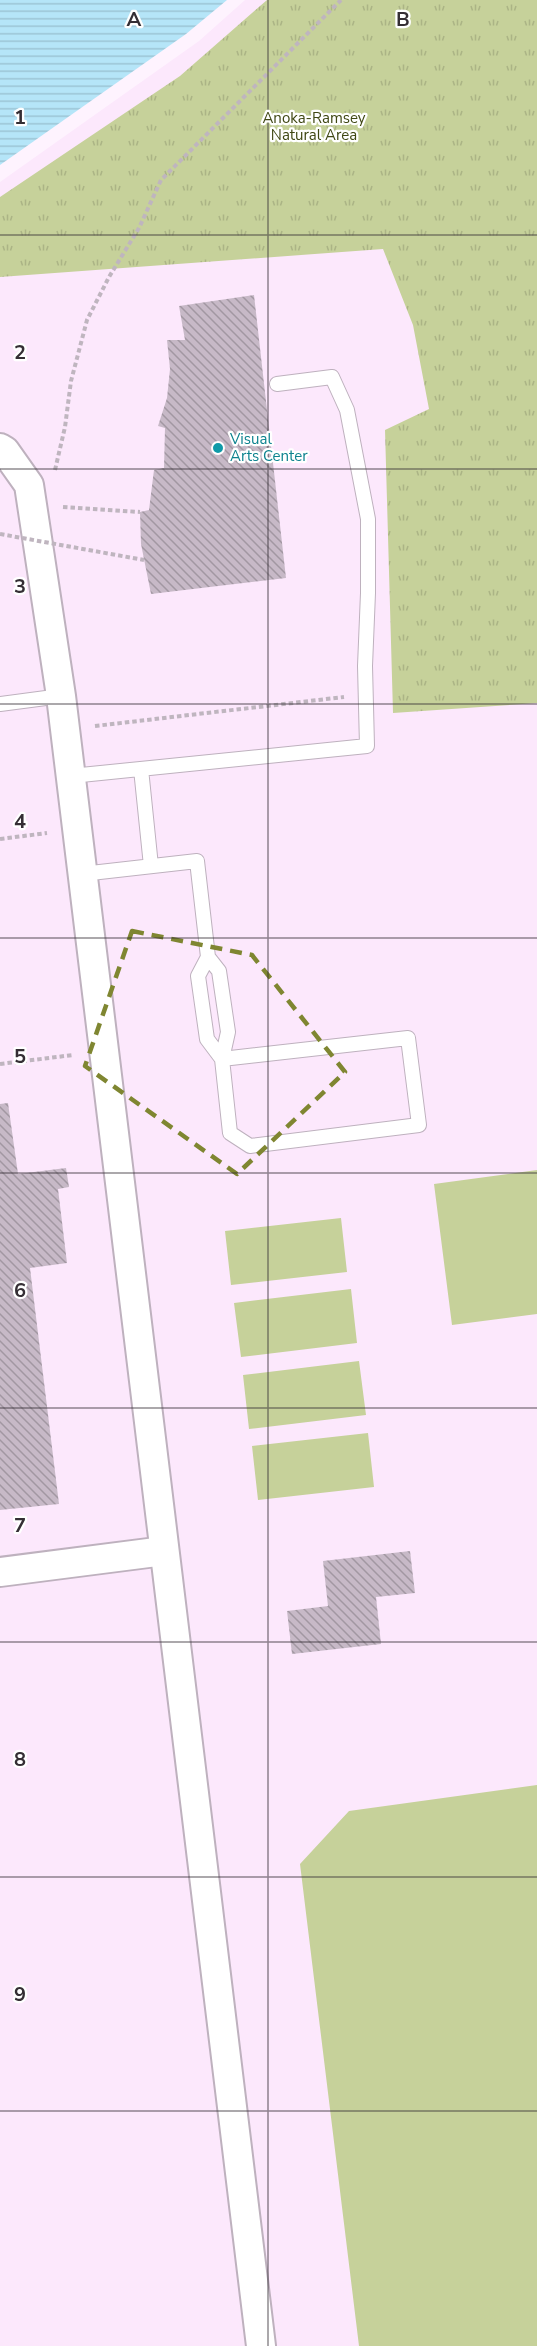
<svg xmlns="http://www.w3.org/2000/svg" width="537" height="2346" viewBox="0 0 537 2346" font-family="'Nunito Sans',sans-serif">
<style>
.built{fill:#fce8fc}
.park{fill:url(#park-tufts)}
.pitch{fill:#c6d19a}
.water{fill:url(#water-rules)}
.building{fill:url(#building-back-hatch)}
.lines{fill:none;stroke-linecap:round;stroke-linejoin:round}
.lane-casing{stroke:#beb1be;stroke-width:16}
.street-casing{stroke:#beb1be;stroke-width:32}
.path{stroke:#bfb5bf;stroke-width:4;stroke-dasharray:4.5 3;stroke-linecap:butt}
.lane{stroke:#fff;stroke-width:14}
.street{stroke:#fff;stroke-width:28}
.path-bridge{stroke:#bfb5bf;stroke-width:4;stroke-dasharray:4.5 3;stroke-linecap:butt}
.marked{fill:none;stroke:#7f8631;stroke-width:4.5;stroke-dasharray:12 8;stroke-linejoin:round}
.grid{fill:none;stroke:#342e34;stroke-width:1.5;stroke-opacity:0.55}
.culture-dot{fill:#0f9aa8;stroke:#fff;stroke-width:2}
.labels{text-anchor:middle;stroke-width:4.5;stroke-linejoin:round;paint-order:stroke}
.park-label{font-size:15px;fill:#3f4713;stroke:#fff}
.culture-label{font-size:15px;fill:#0d838f;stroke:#fff;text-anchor:start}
.grid-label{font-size:20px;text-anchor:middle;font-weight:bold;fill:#342e34;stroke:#fff;stroke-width:4.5;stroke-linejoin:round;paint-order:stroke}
</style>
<defs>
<pattern id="park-tufts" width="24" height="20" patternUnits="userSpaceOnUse" patternTransform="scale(1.5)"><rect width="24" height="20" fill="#c6d19a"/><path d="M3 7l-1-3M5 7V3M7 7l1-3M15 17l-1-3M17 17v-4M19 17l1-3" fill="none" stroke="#abb485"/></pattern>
<pattern id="water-rules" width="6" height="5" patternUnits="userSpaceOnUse" patternTransform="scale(1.5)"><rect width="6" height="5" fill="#b5e5f8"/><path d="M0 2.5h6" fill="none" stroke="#9cc5d5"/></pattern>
<pattern id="building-back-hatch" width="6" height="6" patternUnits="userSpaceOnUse" patternTransform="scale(1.5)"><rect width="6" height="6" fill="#c7b9c7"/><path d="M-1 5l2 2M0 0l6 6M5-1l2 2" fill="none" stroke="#a297a2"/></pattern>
</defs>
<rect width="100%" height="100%" fill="#fef3fe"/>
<path class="built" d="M245,0H537V2346H0V182L199,41Z"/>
<path class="park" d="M267,0H537V703L393,713L385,430L429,409L413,325L383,249L0,277V197L180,76Z"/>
<path class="pitch" d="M537,1170V1314L452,1325L434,1184Z
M341,1218L347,1272L231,1285L225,1231Z
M351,1289L357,1343L241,1357L234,1303Z
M359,1361L366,1415L249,1429L243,1375Z
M368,1433L374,1487L258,1500L252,1446Z
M537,1785V2346H359L300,1864L349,1811Z"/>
<path class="water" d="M0,0H227L186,34L0,165Z"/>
<path class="building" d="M254,295L286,578L151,594L141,544L140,512L149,510L154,470L164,468L165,428L158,426L167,398L170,369L167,340H185L179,306Z
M8,1103L18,1174L66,1168L69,1187L58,1189L67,1263L30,1268L59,1504L0,1510V1104Z
M410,1551L415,1593L376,1597L381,1644L292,1654L287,1611L328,1606L323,1561Z"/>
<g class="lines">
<g class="lane-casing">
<path id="lane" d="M0,704L61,696
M141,769L151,866
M71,776L367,746L365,666L368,593V519L347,410L332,377L277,384
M82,874L197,861L208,957L219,971L228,1032L222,1059L230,1133L250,1146L419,1125L408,1038L222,1059
M208,957L198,976L207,1039L222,1059"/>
</g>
<g class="street-casing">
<path id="street" d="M0,448L5,451L29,485L61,696L261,2346
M0,1572L164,1551"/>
</g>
<path class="path" d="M55,470L65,427L71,381L87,320L109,277L139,228L161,180L341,0
M63,507L140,512
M95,726L344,697
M0,839L47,833
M0,1064L73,1055"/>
<use href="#lane" class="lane"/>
<use href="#street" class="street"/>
<path class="path-bridge" d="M0,534L144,560"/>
</g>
<path class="marked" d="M132,931L252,955L345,1072L237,1174L85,1066Z"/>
<path class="grid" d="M268,0V2346M0,235H537M0,469H537M0,704H537M0,938H537M0,1173H537M0,1408H537M0,1642H537M0,1877H537M0,2111H537"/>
<circle class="culture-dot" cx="218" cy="448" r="6"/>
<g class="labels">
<g class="park-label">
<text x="314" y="123">Anoka-Ramsey<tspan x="314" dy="17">Natural Area</tspan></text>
</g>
<g class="culture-label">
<text x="230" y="444">Visual<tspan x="230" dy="17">Arts Center</tspan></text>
</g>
</g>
<g class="grid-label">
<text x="134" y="26">A</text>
<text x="403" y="26">B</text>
<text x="20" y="124">1</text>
<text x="20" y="359">2</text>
<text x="20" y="593">3</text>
<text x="20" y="828">4</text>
<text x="20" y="1063">5</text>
<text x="20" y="1297">6</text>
<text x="20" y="1532">7</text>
<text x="20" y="1766">8</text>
<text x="20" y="2001">9</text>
</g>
</svg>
